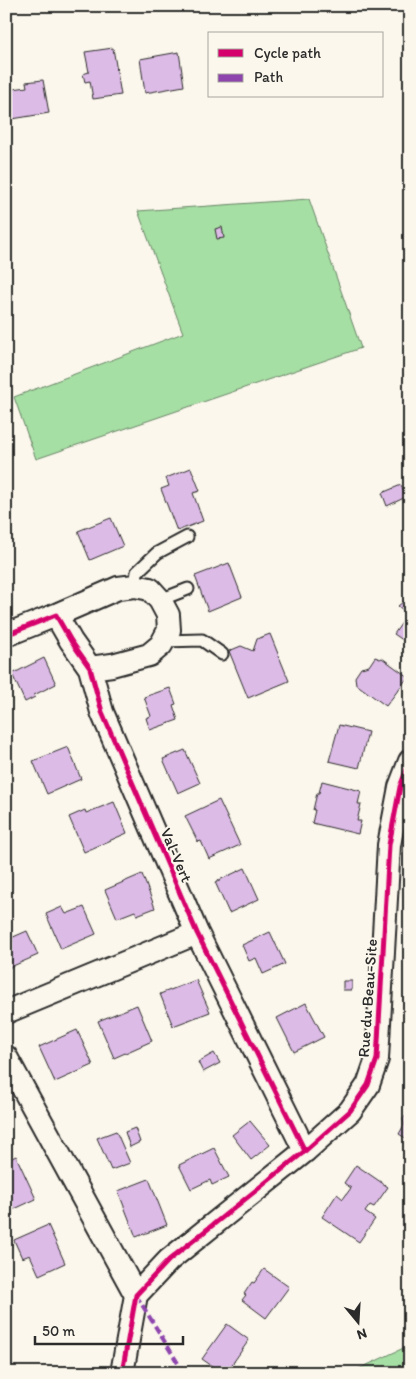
<svg xmlns="http://www.w3.org/2000/svg" width="416" height="1379" viewBox="0 0 416 1379" font-family="Itim,sans-serif">
<style>
.green{fill:#a6dfa3;stroke:#688567}
.building{fill:#ddbbe7;stroke:#2b2b2b}
.lines{fill:none;stroke-linecap:round;stroke-linejoin:round}
.service-casing{stroke:#2b2b2b;stroke-width:15}
.minor-casing{stroke:#2b2b2b;stroke-width:26}
.service{stroke:#fbf7ec;stroke-width:11}
.minor{stroke:#fbf7ec;stroke-width:22}
.quiet{stroke:#8e44ad;stroke-width:4;stroke-dasharray:8 4;stroke-linecap:butt}
.cycleway-casing{stroke:#fbf7ec;stroke-width:8}
.cycleway{stroke:#d6006c;stroke-width:5}
.labels{text-anchor:middle;stroke-width:4;stroke-linejoin:round;paint-order:stroke}
.street-label{font-size:16px;fill:#2b2b2b;stroke:#fbf7ec}
</style>
<rect width="100%" height="100%" fill="#fbf7ec"/>
<filter id="ink" filterUnits="userSpaceOnUse"><feTurbulence type="fractalNoise" baseFrequency=".02" numOctaves="2"/><feDisplacementMap in="SourceGraphic" scale="10" xChannelSelector="R" yChannelSelector="G"/><feConvolveMatrix kernelMatrix="1 2 1 2 8 2 1 2 1" color-interpolation-filters="sRGB"/></filter>
<g filter="url(#ink)">
<path class="green" d="M309,199L361,348L36,459L14,397L183,333L138,211Z
M410,1345V1373H350Z"/>
<path class="building" d="M113,48L121,95L93,99L90,81L85,82L83,74L89,72L85,52Z
M179,52L184,86L145,93L140,59Z
M43,80L49,113L6,120V90L27,87L26,82Z
M222,227L224,238L217,239L215,229Z
M191,468L200,491L193,493L203,521L177,531L161,489L169,486L166,478Z
M401,485L406,497L387,506L382,493Z
M111,518L123,546L90,560L78,531Z
M229,563L242,597L208,611L195,576Z
M410,596V645L394,634L408,614L398,606Z
M270,634L289,681L248,698L229,651L241,646L253,651L257,639Z
M375,657L380,659L382,658L408,677L386,706L356,684L355,677L361,668L369,666Z
M44,658L56,684L34,695L35,697L25,702L12,674Z
M170,688L176,704L173,705L178,720L150,730L146,718L151,716L144,697Z
M339,725L368,732L359,768L329,761Z
M68,747L81,779L47,794L33,761Z
M185,750L200,783L178,793L163,759Z
M322,781L361,791L358,804H361L357,821H361L358,834L312,823L315,810H313L317,793H319Z
M219,800L240,845L209,859L201,841L198,842L185,816Z
M114,802L127,833L84,852L69,817L85,810L86,813Z
M245,868L259,899L229,913L215,882Z
M142,874L155,908L137,915L135,911L117,918L105,890Z
M62,907L66,914L84,907L96,934L61,949L46,914Z
M27,931L38,955L6,969V934L11,938Z
M270,932L285,964L263,974L256,958L249,961L242,945Z
M196,980L210,1012L173,1026L160,994Z
M343,981H352V990H343Z
M306,1003L324,1037L294,1052L277,1018Z
M137,1005L152,1041L114,1058L98,1021Z
M77,1030L93,1065L55,1082L39,1047Z
M214,1053L220,1063L203,1072L198,1062Z
M410,1110V1141L399,1134L404,1125L403,1119Z
M250,1121L270,1145L251,1160L232,1135Z
M135,1128L140,1142L130,1147L125,1132Z
M116,1131L130,1163L111,1170L97,1138Z
M214,1148L229,1177L212,1185L210,1180L191,1189L179,1165Z
M16,1156L36,1199L6,1213V1161Z
M356,1165L388,1187L374,1207L370,1205L365,1212L375,1219L359,1242L322,1217L337,1194L343,1199L351,1188L344,1183Z
M149,1179L167,1225L136,1237L118,1191Z
M48,1225L65,1263L39,1275L30,1255L22,1258L14,1240Z
M264,1269L289,1287L266,1318L242,1300L246,1295L244,1294L252,1282L254,1283Z
M227,1324L249,1340L226,1373H222L202,1359Z"/>
<g class="lines">
<g class="service-casing">
<path id="service" d="M135,586L137,572L157,553L187,537
M160,600L188,589
M163,641L202,640L222,654"/>
</g>
<g class="minor-casing">
<path id="minor" d="M56,615L118,588L135,586L150,589L160,600L168,615L169,630L161,645L149,655L112,665L90,668
M6,635L56,615L71,641L90,668L102,712L197,933L305,1151
M6,1012L197,933
M6,1057L136,1295
M122,1373L136,1295L169,1260L305,1151L350,1111L368,1085L377,1059L389,845L400,787L410,761"/>
</g>
<use href="#service" class="service"/>
<use href="#minor" class="minor"/>
<path class="quiet" d="M136,1295L184,1373"/>
<g class="cycleway-casing">
<path id="cycleway" d="M6,635L56,615L71,641L90,668L102,712L197,933L305,1151
M122,1373L136,1295L169,1260L305,1151L350,1111L368,1085L377,1059L389,845L400,787L410,761"/>
</g>
<use href="#cycleway" class="cycleway"/>
</g>
</g>
<g class="labels">
<g class="street-label">
<text transform="translate(177 855) rotate(67)" y="6">Val-Vert</text>
<text transform="translate(367 998) rotate(-86)" y="6">Rue du Beau-Site</text>
</g>
</g>
<rect width="416" height="1379" fill="none" stroke="#fbf7ec" stroke-width="25"/>
<rect x="12" y="12" width="391" height="1354" fill="none" stroke="#2b2b2b" stroke-width="2" filter="url(#ink)"/>
<rect x="208" y="32" width="175" height="65" fill="#fbf7ec" stroke="#a8a59f"/>
<rect x="218" y="49" width="25" height="8" fill="#d6006c" stroke="#a8a59f"/>
<text x="254" y="58" font-size="15" fill="#2b2b2b">Cycle path</text>
<rect x="218" y="74" width="25" height="8" fill="#8e44ad" stroke="#a8a59f"/>
<text x="254" y="82" font-size="15" fill="#2b2b2b">Path</text>
<g transform="translate(358 1322) rotate(162)" stroke="#fbf7ec" stroke-width="4" paint-order="stroke">
<path d="M0-4L9 19L0 12L-9 19Z" fill="#2b2b2b"/>
<text y="-8" font-size="14" font-weight="bold" text-anchor="middle" fill="#2b2b2b">N</text>
</g>
<path d="M35 1336v8h148v-8" fill="none" stroke="#2b2b2b" stroke-width="2.5"/>
<text x="42" y="1336" font-size="15" fill="#2b2b2b" stroke="#fbf7ec" stroke-width="4" paint-order="stroke">50 m</text>
</svg>
